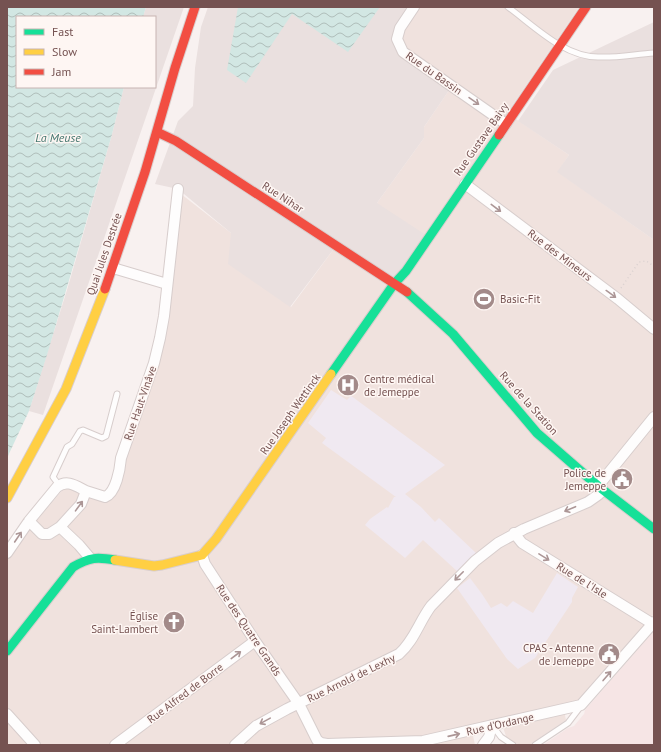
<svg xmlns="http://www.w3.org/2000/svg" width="661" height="752" viewBox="0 0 661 752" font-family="'PT Sans',sans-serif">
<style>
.residential{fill:#f0e2de}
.commercial{fill:#f6e5e5}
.industrial{fill:#eae0df}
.education{fill:#f0e9f1}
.water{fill:url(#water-waves)}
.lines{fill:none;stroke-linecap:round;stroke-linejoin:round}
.lane-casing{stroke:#d7cdcc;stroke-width:7}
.street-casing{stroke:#d7cdcc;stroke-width:12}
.fast-casing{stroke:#d9cecd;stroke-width:11}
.slow-casing{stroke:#d9cecd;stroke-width:11}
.jam-casing{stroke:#d9cecd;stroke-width:11}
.path{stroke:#dad1d0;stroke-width:1.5;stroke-dasharray:1 3;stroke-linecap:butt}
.lane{stroke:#fefdfd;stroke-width:5}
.street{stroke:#fefdfd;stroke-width:10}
.fast{stroke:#16e098;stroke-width:9}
.slow{stroke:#ffcf43;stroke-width:9}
.jam{stroke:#f24e42;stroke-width:9}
.oneway{stroke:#ac9696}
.labels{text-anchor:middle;stroke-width:3;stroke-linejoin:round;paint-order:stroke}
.street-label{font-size:11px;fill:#755251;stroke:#fef6f3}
.poi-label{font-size:11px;fill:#755251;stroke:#fef6f3;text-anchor:end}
.water-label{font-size:12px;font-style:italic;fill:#467870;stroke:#fef6f3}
</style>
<defs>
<pattern id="water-waves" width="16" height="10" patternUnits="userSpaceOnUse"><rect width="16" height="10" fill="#d2e7e3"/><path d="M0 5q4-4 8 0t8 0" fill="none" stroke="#afbeba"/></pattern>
</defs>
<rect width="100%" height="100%" fill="#f8f1f0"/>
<path class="residential" d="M414,7H579L507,113L569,155L558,172L654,240V614L580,700L563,706L566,720L529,745H520L507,739L500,719L471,726L475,745H7V560L28,531L65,487L101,501L124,461L145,399L181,194L231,233L291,307L336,246L377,203L424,138V127L452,86L403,52L397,39Z"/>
<path class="commercial" d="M654,631V745H543L568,728L574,726L584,714L585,710Z"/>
<path class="industrial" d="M146,7H184L43,415L29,411L67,290L111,138L124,87H155V17H143Z
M208,7H414L397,38L403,52L452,86L424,127V138L377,203L429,237L394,284L336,246L290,307L228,264L231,233L178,189L155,184L178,121L193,106L195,68L201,27Z
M654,22V240L557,172L569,155L518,121L553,70Z"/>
<path class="education" d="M331,390L347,400L351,396L354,398L445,465L405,494L421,507L435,522L439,518L476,553L458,572L423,540L405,558L365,525L370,519L387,507L388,508L394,497H396L322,443L326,438L308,423Z
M557,573L578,587L572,598V602L535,658L518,669L507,659L457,588L470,578L482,594L491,608L501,603L507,607L513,601L533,613Z"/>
<path class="water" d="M7,7H146L143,17H17V87H124L111,138L47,355L29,411L7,458Z
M238,7H380L348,52L292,14L246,83L227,70Z"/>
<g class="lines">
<g class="lane-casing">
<path id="lane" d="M508,7C534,26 564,57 598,57C617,58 636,54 654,53
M59,485L53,477L67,447L72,444L80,431L83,430L102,438L106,436L117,394
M492,725L501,737L513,745
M535,745L568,723L581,706"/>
</g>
<g class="street-casing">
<path id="street" d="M414,7L400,28L397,39L403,52L506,124
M465,184L618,299L654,329
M113,268L167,284
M598,486L654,417
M86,491L105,497C116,493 120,469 121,458L154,363L160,338L164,316L178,189
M60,527L79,545L90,558
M514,533L522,543L653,624
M7,553L29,521L57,487C67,479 76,486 86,491L81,504L60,527L49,534H42L29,521
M202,555L205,564L255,641L299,704L317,740L321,743L327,744L423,741L581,705L654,622
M7,714L35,745
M115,745L255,641
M235,745L256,726L287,709L399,654C414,641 419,622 431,606L475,561L498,543L524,529L588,502L598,495L603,490
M483,745L489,737L492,725"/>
</g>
<g class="fast-casing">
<path id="fast" d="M407,292L453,334L537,433L598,486L654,529
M331,374L394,284L406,271L499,135
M7,651L73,567C90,557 97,557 115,560"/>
</g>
<g class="slow-casing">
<path id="slow" d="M7,498L66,389L105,289
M115,560L154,566L162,565L202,555L216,539L331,374"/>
</g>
<g class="jam-casing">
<path id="jam" d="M157,132L176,141L407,292
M499,135L586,7
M105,289L145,172L175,68L195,7"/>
</g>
<path class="path" d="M621,288L639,262L646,261L654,266"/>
<use href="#lane" class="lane"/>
<use href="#street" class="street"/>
<use href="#fast" class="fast"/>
<use href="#slow" class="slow"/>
<use href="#jam" class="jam"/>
</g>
<defs><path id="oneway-shaft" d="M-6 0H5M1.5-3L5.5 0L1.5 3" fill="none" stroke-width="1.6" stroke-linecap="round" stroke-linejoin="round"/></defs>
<g class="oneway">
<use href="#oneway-shaft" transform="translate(474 101) rotate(35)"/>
<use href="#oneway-shaft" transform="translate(496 208) rotate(37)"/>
<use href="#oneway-shaft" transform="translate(611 294) rotate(36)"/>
<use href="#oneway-shaft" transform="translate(79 506) rotate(-54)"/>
<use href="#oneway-shaft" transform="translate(570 509) rotate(157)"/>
<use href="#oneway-shaft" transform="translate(18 537) rotate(-56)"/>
<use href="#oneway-shaft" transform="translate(544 557) rotate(32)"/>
<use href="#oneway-shaft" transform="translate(459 576) rotate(135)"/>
<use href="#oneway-shaft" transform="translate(236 655) rotate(-37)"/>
<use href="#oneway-shaft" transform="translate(607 676) rotate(-49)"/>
<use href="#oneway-shaft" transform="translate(265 721) rotate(151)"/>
<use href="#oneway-shaft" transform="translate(454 735) rotate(-13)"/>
</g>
<defs>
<g id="stadium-disc" transform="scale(1.15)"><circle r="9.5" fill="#a38a89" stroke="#fef6f3"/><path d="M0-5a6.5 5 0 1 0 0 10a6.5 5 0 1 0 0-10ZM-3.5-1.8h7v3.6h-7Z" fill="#fff"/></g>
<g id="hospital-disc" transform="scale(1.15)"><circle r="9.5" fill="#a38a89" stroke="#fef6f3"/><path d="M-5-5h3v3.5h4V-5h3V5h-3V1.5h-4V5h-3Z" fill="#fff"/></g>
<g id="civic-disc" transform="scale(1.15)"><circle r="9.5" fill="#a38a89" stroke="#fef6f3"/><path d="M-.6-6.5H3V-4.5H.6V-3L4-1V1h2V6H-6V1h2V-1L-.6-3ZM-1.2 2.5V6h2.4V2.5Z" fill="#fff"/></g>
<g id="church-disc" transform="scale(1.15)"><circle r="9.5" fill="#a38a89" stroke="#fef6f3"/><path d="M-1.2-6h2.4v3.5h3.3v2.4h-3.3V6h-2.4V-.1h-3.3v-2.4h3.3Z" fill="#fff"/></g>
</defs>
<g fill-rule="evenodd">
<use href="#stadium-disc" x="484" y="299"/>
<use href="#hospital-disc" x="348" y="385"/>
<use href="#civic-disc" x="622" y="479"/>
<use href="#church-disc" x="174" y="622"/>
<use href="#civic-disc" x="609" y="654"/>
</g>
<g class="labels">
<g class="street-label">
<text transform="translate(434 73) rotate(35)" y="4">Rue du Bassin</text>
<text transform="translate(481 139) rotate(-55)" y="4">Rue Gustave Baivy</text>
<text transform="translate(283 197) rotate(33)" y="4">Rue Nihar</text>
<text transform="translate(104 254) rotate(-71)" y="4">Quai Jules Destrée</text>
<text transform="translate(560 255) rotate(37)" y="4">Rue des Mineurs</text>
<text transform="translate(140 403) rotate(-71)" y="4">Rue Haut-Vinâve</text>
<text transform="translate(529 403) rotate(48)" y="4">Rue de la Station</text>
<text transform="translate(290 414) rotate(-55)" y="4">Rue Joseph Wettinck</text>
<text transform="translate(582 580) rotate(32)" y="4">Rue de l'Isle</text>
<text transform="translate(249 630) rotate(56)" y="4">Rue des Quatre Grands</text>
<text transform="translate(351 678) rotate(-26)" y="4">Rue Arnold de Lexhy</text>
<text transform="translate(185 693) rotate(-37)" y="4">Rue Alfred de Borre</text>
<text transform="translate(500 724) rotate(-13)" y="4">Rue d'Ordange</text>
</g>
<g class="poi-label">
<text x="500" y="303" text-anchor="start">Basic-Fit</text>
<text x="364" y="383" text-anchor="start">Centre médical<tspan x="364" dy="13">de Jemeppe</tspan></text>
<text x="606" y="477">Police de<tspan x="606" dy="13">Jemeppe</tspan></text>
<text x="158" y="620">Église<tspan x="158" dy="13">Saint-Lambert</tspan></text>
<text x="594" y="652">CPAS - Antenne<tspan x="594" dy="13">de Jemeppe</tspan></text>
</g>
<g class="water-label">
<text x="58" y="142">La Meuse</text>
</g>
</g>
<rect width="661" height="752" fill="none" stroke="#755251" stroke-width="16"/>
<rect x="16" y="16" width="140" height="72" fill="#fef6f3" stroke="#c7b4b2"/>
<rect x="24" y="29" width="20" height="6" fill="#16e098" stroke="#c7b4b2"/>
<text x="52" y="36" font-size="12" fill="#755251">Fast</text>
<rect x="24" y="49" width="20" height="6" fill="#ffcf43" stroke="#c7b4b2"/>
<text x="52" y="56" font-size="12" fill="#755251">Slow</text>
<rect x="24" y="69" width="20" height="6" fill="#f24e42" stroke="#c7b4b2"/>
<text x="52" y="76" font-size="12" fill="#755251">Jam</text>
</svg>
